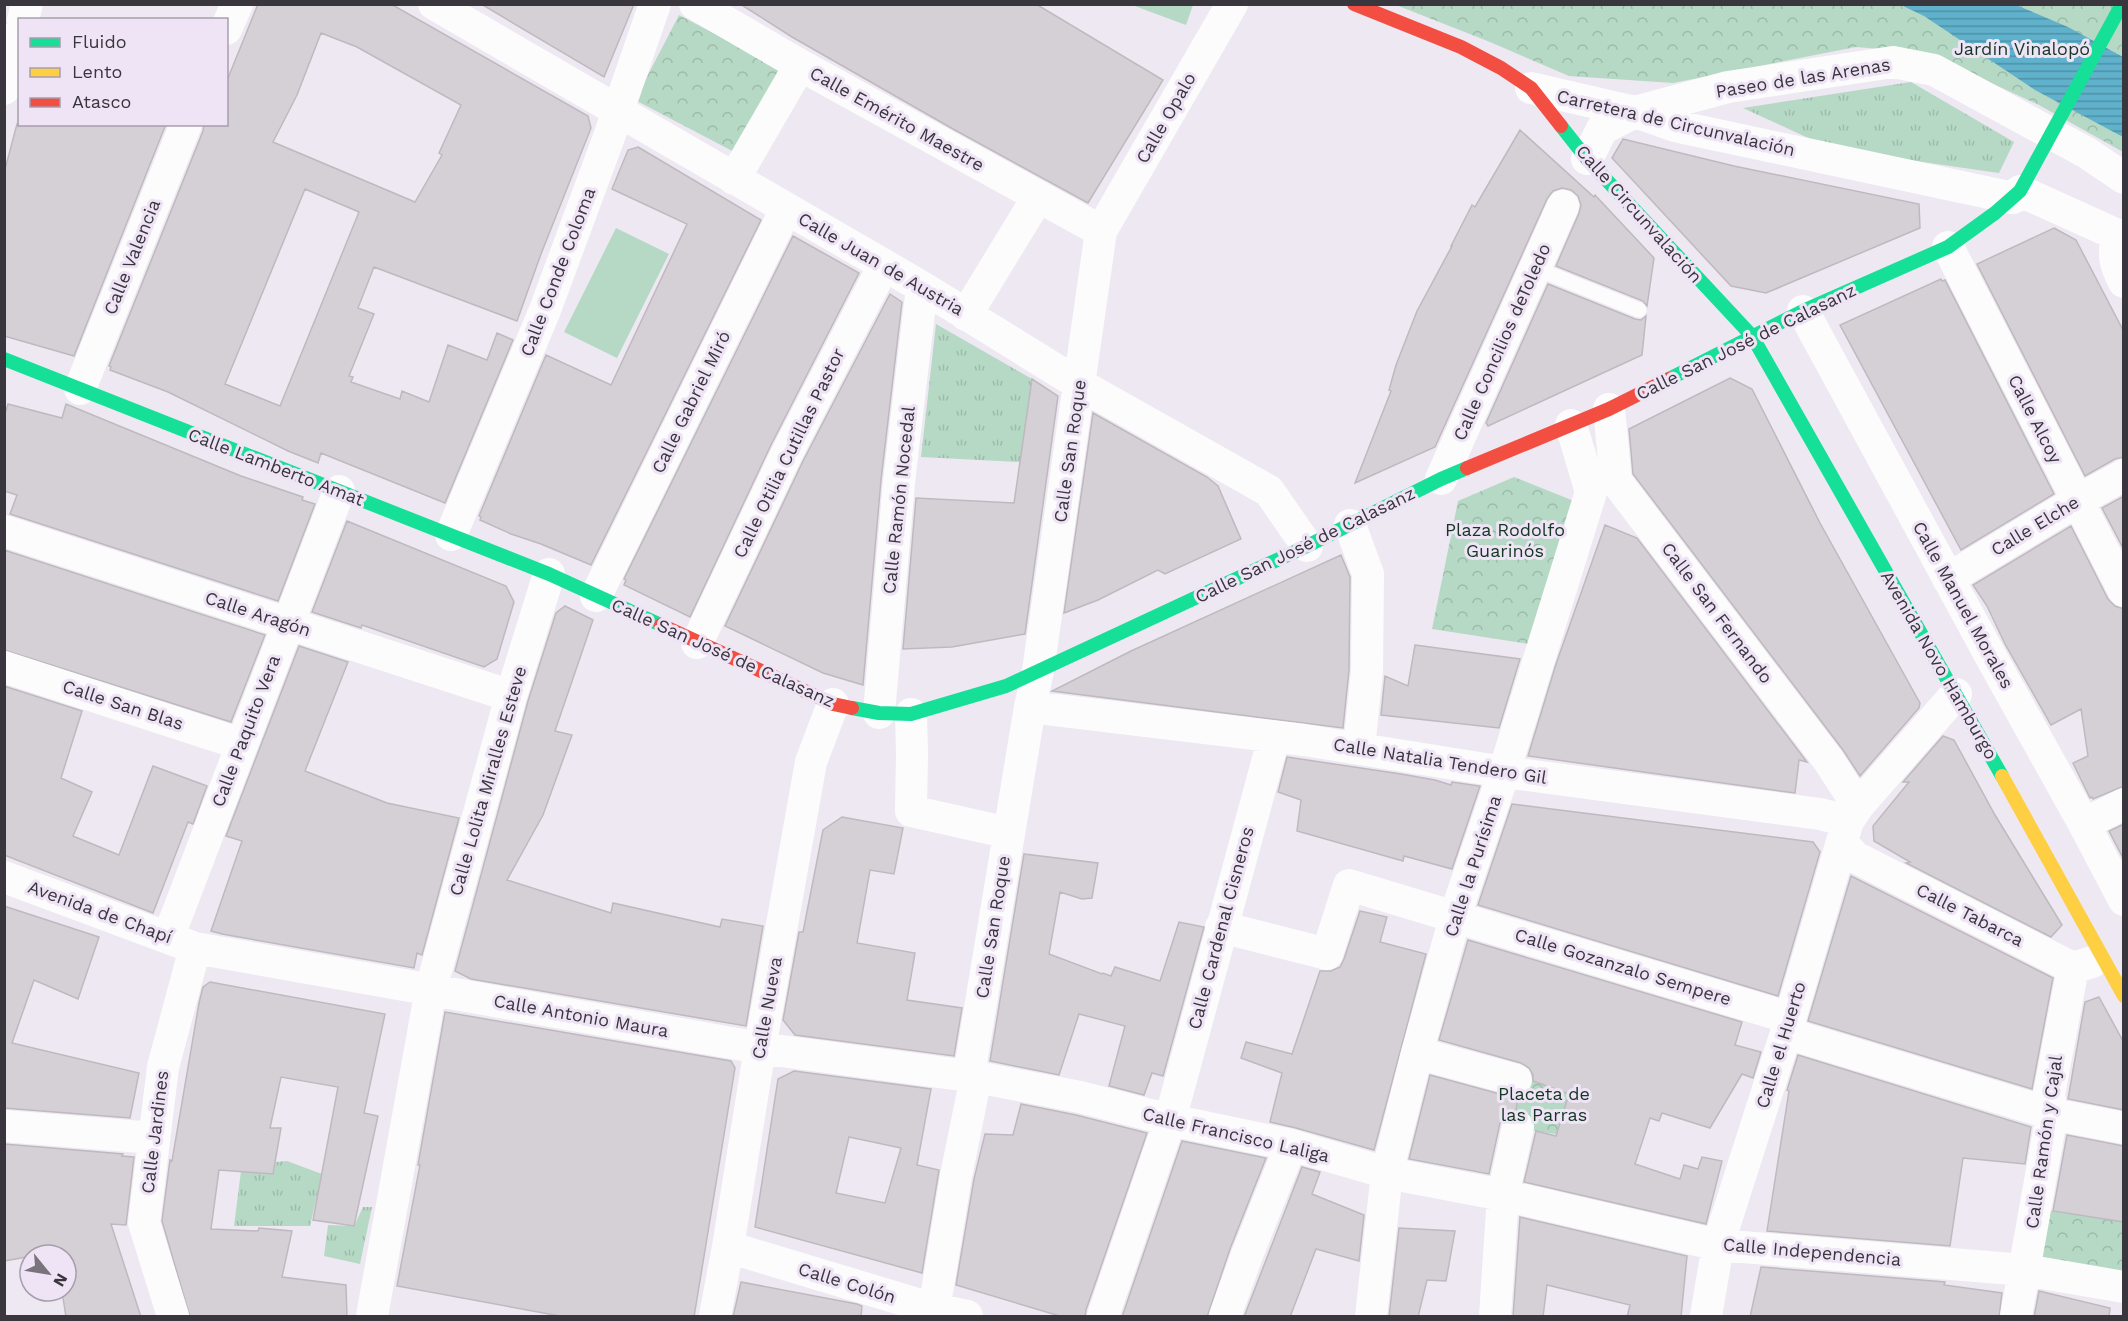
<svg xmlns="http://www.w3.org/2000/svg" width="2128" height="1321" viewBox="0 0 2128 1321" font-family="'Work Sans',sans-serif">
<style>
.grass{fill:url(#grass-tufts)}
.park{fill:url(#park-crowns)}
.pitch{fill:#b5d9c4}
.water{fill:url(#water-rules)}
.building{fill:#d5cfd6;stroke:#bfb9bf;stroke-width:1.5;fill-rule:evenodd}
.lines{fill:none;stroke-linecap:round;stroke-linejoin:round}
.lane{stroke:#fcfcfd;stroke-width:15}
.street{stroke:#fcfcfd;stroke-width:32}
.fast{stroke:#16e098;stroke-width:14}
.slow{stroke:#ffcf43;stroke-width:14}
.jam{stroke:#f24e42;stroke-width:14}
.labels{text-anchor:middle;stroke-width:6;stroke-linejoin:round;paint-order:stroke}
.park-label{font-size:18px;fill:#143722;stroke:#efe4f6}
.street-label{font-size:18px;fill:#3a363d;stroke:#efe4f6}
</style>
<defs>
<pattern id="grass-tufts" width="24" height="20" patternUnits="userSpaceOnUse" patternTransform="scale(1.5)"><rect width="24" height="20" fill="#b5d9c4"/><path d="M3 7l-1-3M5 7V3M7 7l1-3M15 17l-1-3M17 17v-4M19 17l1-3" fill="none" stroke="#9cbba9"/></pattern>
<pattern id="park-crowns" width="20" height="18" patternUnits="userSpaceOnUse" patternTransform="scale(1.5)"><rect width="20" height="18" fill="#b5d9c4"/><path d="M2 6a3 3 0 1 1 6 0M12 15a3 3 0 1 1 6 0" fill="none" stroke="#9cbba9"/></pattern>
<pattern id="water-rules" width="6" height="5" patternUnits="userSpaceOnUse" patternTransform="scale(1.5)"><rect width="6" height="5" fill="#60b1cb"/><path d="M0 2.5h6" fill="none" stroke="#5091a6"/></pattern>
</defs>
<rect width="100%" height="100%" fill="#eee8f2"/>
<path class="grass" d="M1911,82L2014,142L1999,173L1832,149L1743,108Z
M936,324L1032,379L1020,462L921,457Z
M287,1161L322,1174L310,1226H234L241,1171L273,1174L276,1162Z
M363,1207H372L360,1264L324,1256L328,1225L354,1226Z"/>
<path class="park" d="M1396,5H2123V152L2039,105L1926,53L1856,47L1673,83L1569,76L1490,42Z
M679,15L780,68L736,153L635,100Z
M1514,477L1574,501L1529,644L1432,629L1458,501Z
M1522,1071L1577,1085L1563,1135L1513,1128Z
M2048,1210L2123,1222V1277L2038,1261Z"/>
<path class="pitch" d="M1132,5H1193L1186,25Z
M616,228L669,254L617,358L564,332Z"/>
<path class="water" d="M1901,5H2016L2068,27L2123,57V137L2035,90L1924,16Z"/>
<path class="building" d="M258,4H391L588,116L591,128L541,254L517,321L374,267L358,308L374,314L349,376L353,377L351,382L400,399L402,391L429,402L448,345L487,360L497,333L513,340L445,503L321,453L318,463L288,451L168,392L110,370L111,367L109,366L203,131L204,124H226V83ZM321,33L357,47L461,105L439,153L442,155L415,202L273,142L297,95ZM305,189L359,212L280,406L225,384Z
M481,4H634L604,77Z
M740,4H1036L1163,80L1088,203L953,129L792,37Z
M17,124H166L74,356L4,336V173Z
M1520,130L1594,197L1595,195L1654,258L1647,306L1643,301L1556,266L1579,213L1581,205L1578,196L1571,190L1562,188L1553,191L1547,199L1435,447L1355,483L1391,391L1389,390L1396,365L1417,311L1452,246H1451L1472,205L1475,207Z
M1623,139L1734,166L1919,204L1920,228L1766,293L1731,286L1612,158Z
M638,147L761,220L591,565L541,544L511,534L480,520L481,517L479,516L546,355L611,385L687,224L612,189L628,150Z
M2054,228L2076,240L2124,332V457L2115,459L2085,476L1977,264Z
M793,236L859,273L771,445L690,617L624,585L626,580L624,579Z
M1941,279L1942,281L1945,280L2054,494L1961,550L1840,325Z
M1548,284L1635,319L1641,320L1646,316L1642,355L1488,426L1486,423Z
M890,294L902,302L881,480L863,685L823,673L725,626L803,461Z
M1730,378L1752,389L1820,523L1920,703L1919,708L1860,776L1843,750L1633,474L1629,429Z
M1032,379L1058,396L1025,634L952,647L903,649L916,498L1014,503Z
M8,404L62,418L66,404L241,476L303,497L302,500L315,504L278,601L10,514L17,495L4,491V417Z
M1093,413L1207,477L1218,486L1241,539L1165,574L1158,570L1098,600L1064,613Z
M2124,496V550L2102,508Z
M347,521L506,586L514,602L497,659L484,667L362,625L361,628L312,612Z
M1605,525L1637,538L1807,762L1799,760L1795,793L1528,756L1556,664Z
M2071,526L2108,599L2115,606L2124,609V786L2093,799L2092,797L2090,798L2088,794L2073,763L2088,756L2081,709L2051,725L2005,644L1987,606L1973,585Z
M4,550L265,635L231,722L4,650Z
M1341,555L1350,577L1349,670L1343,728L1052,691L1131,651Z
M565,606L593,620L555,731L572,735L543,815L507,880L611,913L613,903L720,927L722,919L763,926L746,1026L471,979L455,971L528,701L556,613Z
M1415,645L1520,659L1499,728L1381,715L1385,676L1408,686Z
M299,646L348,662L305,771L387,803L459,818L422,955L417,953L414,968L222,934L211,931L242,841L226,836Z
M4,686L82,711L61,778L92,792L73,836L119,855L153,766L207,786L193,824L188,822L153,913L4,855Z
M1943,736L1954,740L1995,815L2062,925L2051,937L1906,863L1910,862L1874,841L1873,826L1909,782H1903Z
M1287,757L1401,774L1435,780L1451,785L1452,782L1480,786L1452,869L1404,856L1403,861L1297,831L1301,800L1278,792Z
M1512,804L1813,842L1820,852L1778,996L1478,905Z
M842,817L903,828L894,874L870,870L857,943L915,953L907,1000L962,1008L954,1056L795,1035L783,1020L799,932H803L823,830Z
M2124,824V860L2109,831Z
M1024,854L1098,863L1092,898L1082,899L1060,892L1049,954L1102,974L1103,973L1111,976L1115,967L1160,981L1179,922L1204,927L1163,1076L1152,1073L1144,1095L1109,1086L1125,1026L1079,1014L1059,1075L990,1061Z
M1851,876L2053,978L2032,1089L1808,1021Z
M4,906L99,937L78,999L34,980L12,1043L139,1073L130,1118L4,1108Z
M1360,911L1387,917L1380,942L1426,954L1374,1150L1296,1128L1270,1122L1282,1073L1241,1058L1246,1042L1292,1054L1320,971H1331L1340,967L1344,959Z
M1468,940L1742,1022L1735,1045L1761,1052L1753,1078L1742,1074L1710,1128L1662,1113L1659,1121L1650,1118L1635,1164L1680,1179L1684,1165L1698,1169L1702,1157L1722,1161L1706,1224L1524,1182L1536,1131L1556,1136L1569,1094L1533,1081V1075L1529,1068L1521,1063L1439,1040Z
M210,982L385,1014L364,1113L378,1116L354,1226L313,1220L338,1087L281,1077L270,1128H281L273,1174L219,1170L211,1229L258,1231L259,1228L292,1231L282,1277L346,1285L347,1317H190L162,1221L170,1160L172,1161L199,1003L203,987Z
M2099,997L2124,1043V1110L2068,1099L2085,1002Z
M445,1012L731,1061L735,1068L694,1317H565L397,1286L420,1165H418Z
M1798,1055L2031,1127L2025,1164L1963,1158L1950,1246L1767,1231L1789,1091L1787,1090Z
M794,1071L931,1089L917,1165L939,1170L922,1273L755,1227L778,1079ZM849,1137L901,1148L885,1203L836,1193Z
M1430,1075L1511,1097H1518L1516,1110L1505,1114L1500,1123L1489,1174L1409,1159Z
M1021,1104L1076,1115L1147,1133L1086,1310L1085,1317H1063L956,1285L974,1179L985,1134L1013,1135Z
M2067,1135L2124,1146V1222L2053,1211Z
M1182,1141L1266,1158L1230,1249L1207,1317H1122Z
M4,1144L123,1154L122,1156L134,1157L126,1225L111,1224L141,1317H66L62,1291H66V1255H55V1252L4,1261Z
M1302,1167L1320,1172L1312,1194L1364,1215L1359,1261L1316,1249L1290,1317H1244Z
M1520,1217L1687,1256L1681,1317H1627L1630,1305L1547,1285L1543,1317H1513Z
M1399,1228L1455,1231L1446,1281L1427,1280L1418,1317H1389Z
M1761,1267L1945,1282L1944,1285L2002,1293L1999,1317H1750Z
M741,1282L857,1304L862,1306L861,1317H733Z
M2039,1291L2110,1308L2109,1317H2034Z"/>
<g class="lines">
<path class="lane" d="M1535,268L1639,310"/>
<path class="street" d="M434,4L922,287L1079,384L1269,491L1307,546
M695,4L800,65L1101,231
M23,20L27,4
M226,29L237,4
M1531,88L1635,112L1675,126L2013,198
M4,89L20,33
M1587,159L1602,129L1635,112L1728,87L1893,62L1934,70L2087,153L2124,178
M734,179L800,65
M2020,191L2124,238
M2118,236C2112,254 2115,265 2124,282
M1948,247L2124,591
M1803,311L1991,657L2084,824L2124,900
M966,315L1038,197
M80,389L186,124
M1609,409L1616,481L1829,761L1858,806
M1441,479L1563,206
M1350,525L1368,574L1367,671L1359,748
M4,531L511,696
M451,535L545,310L609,137L655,4
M1948,579L2077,501L2124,475
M596,596L786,209
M697,643L787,453L884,265
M4,667L241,744
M1030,707L1304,740L1504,772L1820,814L1848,821
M879,713L899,482L922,287
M911,714L912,753L911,811L1009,833
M2084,824L2124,804
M1842,843L1855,857L2073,968L2092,962
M4,877L195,948L760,1048L976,1077L1080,1097L1170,1120L1291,1145L1387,1173L1503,1195L1718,1245L2025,1270L2124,1287
M1221,927L1327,954L1349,885L1790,1018
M168,938L339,491
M1786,1033L2052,1114L2124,1128
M1417,1053L1516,1080
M969,1075L1030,707L1038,671L1101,231L1232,4
M4,1126L154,1138
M728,1247L934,1309L967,1316
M173,1316L144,1223L163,1067L195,948
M372,1316L431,989L511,696L549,574
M715,1316L728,1247L760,1048L811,762L833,704
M933,1316L956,1176L976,1077
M1103,1316L1170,1120L1274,737
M1225,1316L1247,1255L1291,1145
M1371,1316L1387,1173L1417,1053L1458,907L1504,772L1591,492L1571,425
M1495,1316L1503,1195L1518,1127
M1706,1316L1718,1245L1786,1033L1848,821L1858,806L1956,694
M2016,1316L2052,1114L2049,1094L2073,968"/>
<path class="fast" d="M1561,126L1587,159L1752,336L2002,776
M4,359L549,574L661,625
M1669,379L1803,311L1948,247L1995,213L2020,191L2122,4
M852,708L879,713L911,714L1006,686L1307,546L1441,479L1467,468"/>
<path class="slow" d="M2002,776L2124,996"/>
<path class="jam" d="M1354,4L1461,47L1501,68L1531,88L1561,126
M1467,468L1609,409L1669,379
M661,625L833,704L852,708"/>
</g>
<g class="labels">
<g class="park-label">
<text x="2022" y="55">Jardín Vinalopó</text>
<text x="1505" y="536">Plaza Rodolfo<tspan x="1505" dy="21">Guarinós</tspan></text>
<text x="1544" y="1100">Placeta de<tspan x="1544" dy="21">las Parras</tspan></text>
</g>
<g class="street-label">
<text transform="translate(1803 78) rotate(-9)" y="6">Paseo de las Arenas</text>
<text transform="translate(1166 118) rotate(-60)" y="6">Calle Opalo</text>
<text transform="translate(897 119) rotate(29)" y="6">Calle Emérito Maestre</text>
<text transform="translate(1676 123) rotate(13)" y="6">Carretera de Circunvalación</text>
<text transform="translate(1639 214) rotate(48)" y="6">Calle Circunvalación</text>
<text transform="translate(132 257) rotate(-68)" y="6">Calle Valencia</text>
<text transform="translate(881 264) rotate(30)" y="6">Calle Juan de Austria</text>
<text transform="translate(558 272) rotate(-69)" y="6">Calle Conde Coloma</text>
<text transform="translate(1502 342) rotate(-66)" y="6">Calle Concilios deToledo</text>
<text transform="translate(1746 342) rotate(-26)" y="6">Calle San José de Calasanz</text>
<text transform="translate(691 402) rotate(-64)" y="6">Calle Gabriel Miró</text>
<text transform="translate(2035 419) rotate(63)" y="6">Calle Alcoy</text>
<text transform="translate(1070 451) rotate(-82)" y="6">Calle San Roque</text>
<text transform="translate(789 453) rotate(-64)" y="6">Calle Otilia Cutillas Pastor</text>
<text transform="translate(276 467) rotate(21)" y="6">Calle Lamberto Amat</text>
<text transform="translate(899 500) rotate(-84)" y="6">Calle Ramón Nocedal</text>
<text transform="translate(2035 526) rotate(-31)" y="6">Calle Elche</text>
<text transform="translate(1305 545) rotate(-26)" y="6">Calle San José de Calasanz</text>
<text transform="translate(1963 605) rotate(61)" y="6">Calle Manuel Morales</text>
<text transform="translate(1717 613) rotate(53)" y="6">Calle San Fernando</text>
<text transform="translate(258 614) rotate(18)" y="6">Calle Aragón</text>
<text transform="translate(723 653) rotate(24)" y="6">Calle San José de Calasanz</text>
<text transform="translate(1939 665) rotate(60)" y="6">Avenida Novo Hamburgo</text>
<text transform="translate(123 705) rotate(18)" y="6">Calle San Blas</text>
<text transform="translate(246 731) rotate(-69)" y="6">Calle Paquito Vera</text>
<text transform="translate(1440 761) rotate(9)" y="6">Calle Natalia Tendero Gil</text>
<text transform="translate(488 781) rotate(-74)" y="6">Calle Lolita Miralles Esteve</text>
<text transform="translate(1473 866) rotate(-72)" y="6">Calle la Purísima</text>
<text transform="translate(100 912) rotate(20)" y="6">Avenida de Chapí</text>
<text transform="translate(1970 915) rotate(27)" y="6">Calle Tabarca</text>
<text transform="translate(993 927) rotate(-81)" y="6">Calle San Roque</text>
<text transform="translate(1221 928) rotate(-75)" y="6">Calle Cardenal Cisneros</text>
<text transform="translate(1623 967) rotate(17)" y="6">Calle Gozanzalo Sempere</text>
<text transform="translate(767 1008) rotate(-80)" y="6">Calle Nueva</text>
<text transform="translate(581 1016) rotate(10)" y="6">Calle Antonio Maura</text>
<text transform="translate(1781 1045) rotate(-73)" y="6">Calle el Huerto</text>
<text transform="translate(155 1132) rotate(-83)" y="6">Calle Jardines</text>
<text transform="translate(1236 1135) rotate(13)" y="6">Calle Francisco Laliga</text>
<text transform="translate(2044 1142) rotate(-82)" y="6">Calle Ramón y Cajal</text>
<text transform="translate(1812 1252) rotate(5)" y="6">Calle Independencia</text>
<text transform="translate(847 1283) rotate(17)" y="6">Calle Colón</text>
</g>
</g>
<rect width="2128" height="1321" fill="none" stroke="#3a363d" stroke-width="12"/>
<rect x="18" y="18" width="210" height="108" fill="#efe4f6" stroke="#a79eac" stroke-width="1.5"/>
<rect x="30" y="38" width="30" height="9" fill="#16e098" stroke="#a79eac" stroke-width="1.5"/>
<text x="72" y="48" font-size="18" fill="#3a363d">Fluido</text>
<rect x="30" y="68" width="30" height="9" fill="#ffcf43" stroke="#a79eac" stroke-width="1.5"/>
<text x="72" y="78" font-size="18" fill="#3a363d">Lento</text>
<rect x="30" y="98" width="30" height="9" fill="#f24e42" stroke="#a79eac" stroke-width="1.5"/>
<text x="72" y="108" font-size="18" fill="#3a363d">Atasco</text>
<g transform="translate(48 1273) rotate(120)"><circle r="28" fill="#efe4f6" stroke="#a79eac" stroke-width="1.5"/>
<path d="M0-4.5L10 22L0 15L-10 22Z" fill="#79747c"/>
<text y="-9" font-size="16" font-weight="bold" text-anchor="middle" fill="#3a363d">N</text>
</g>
</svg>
